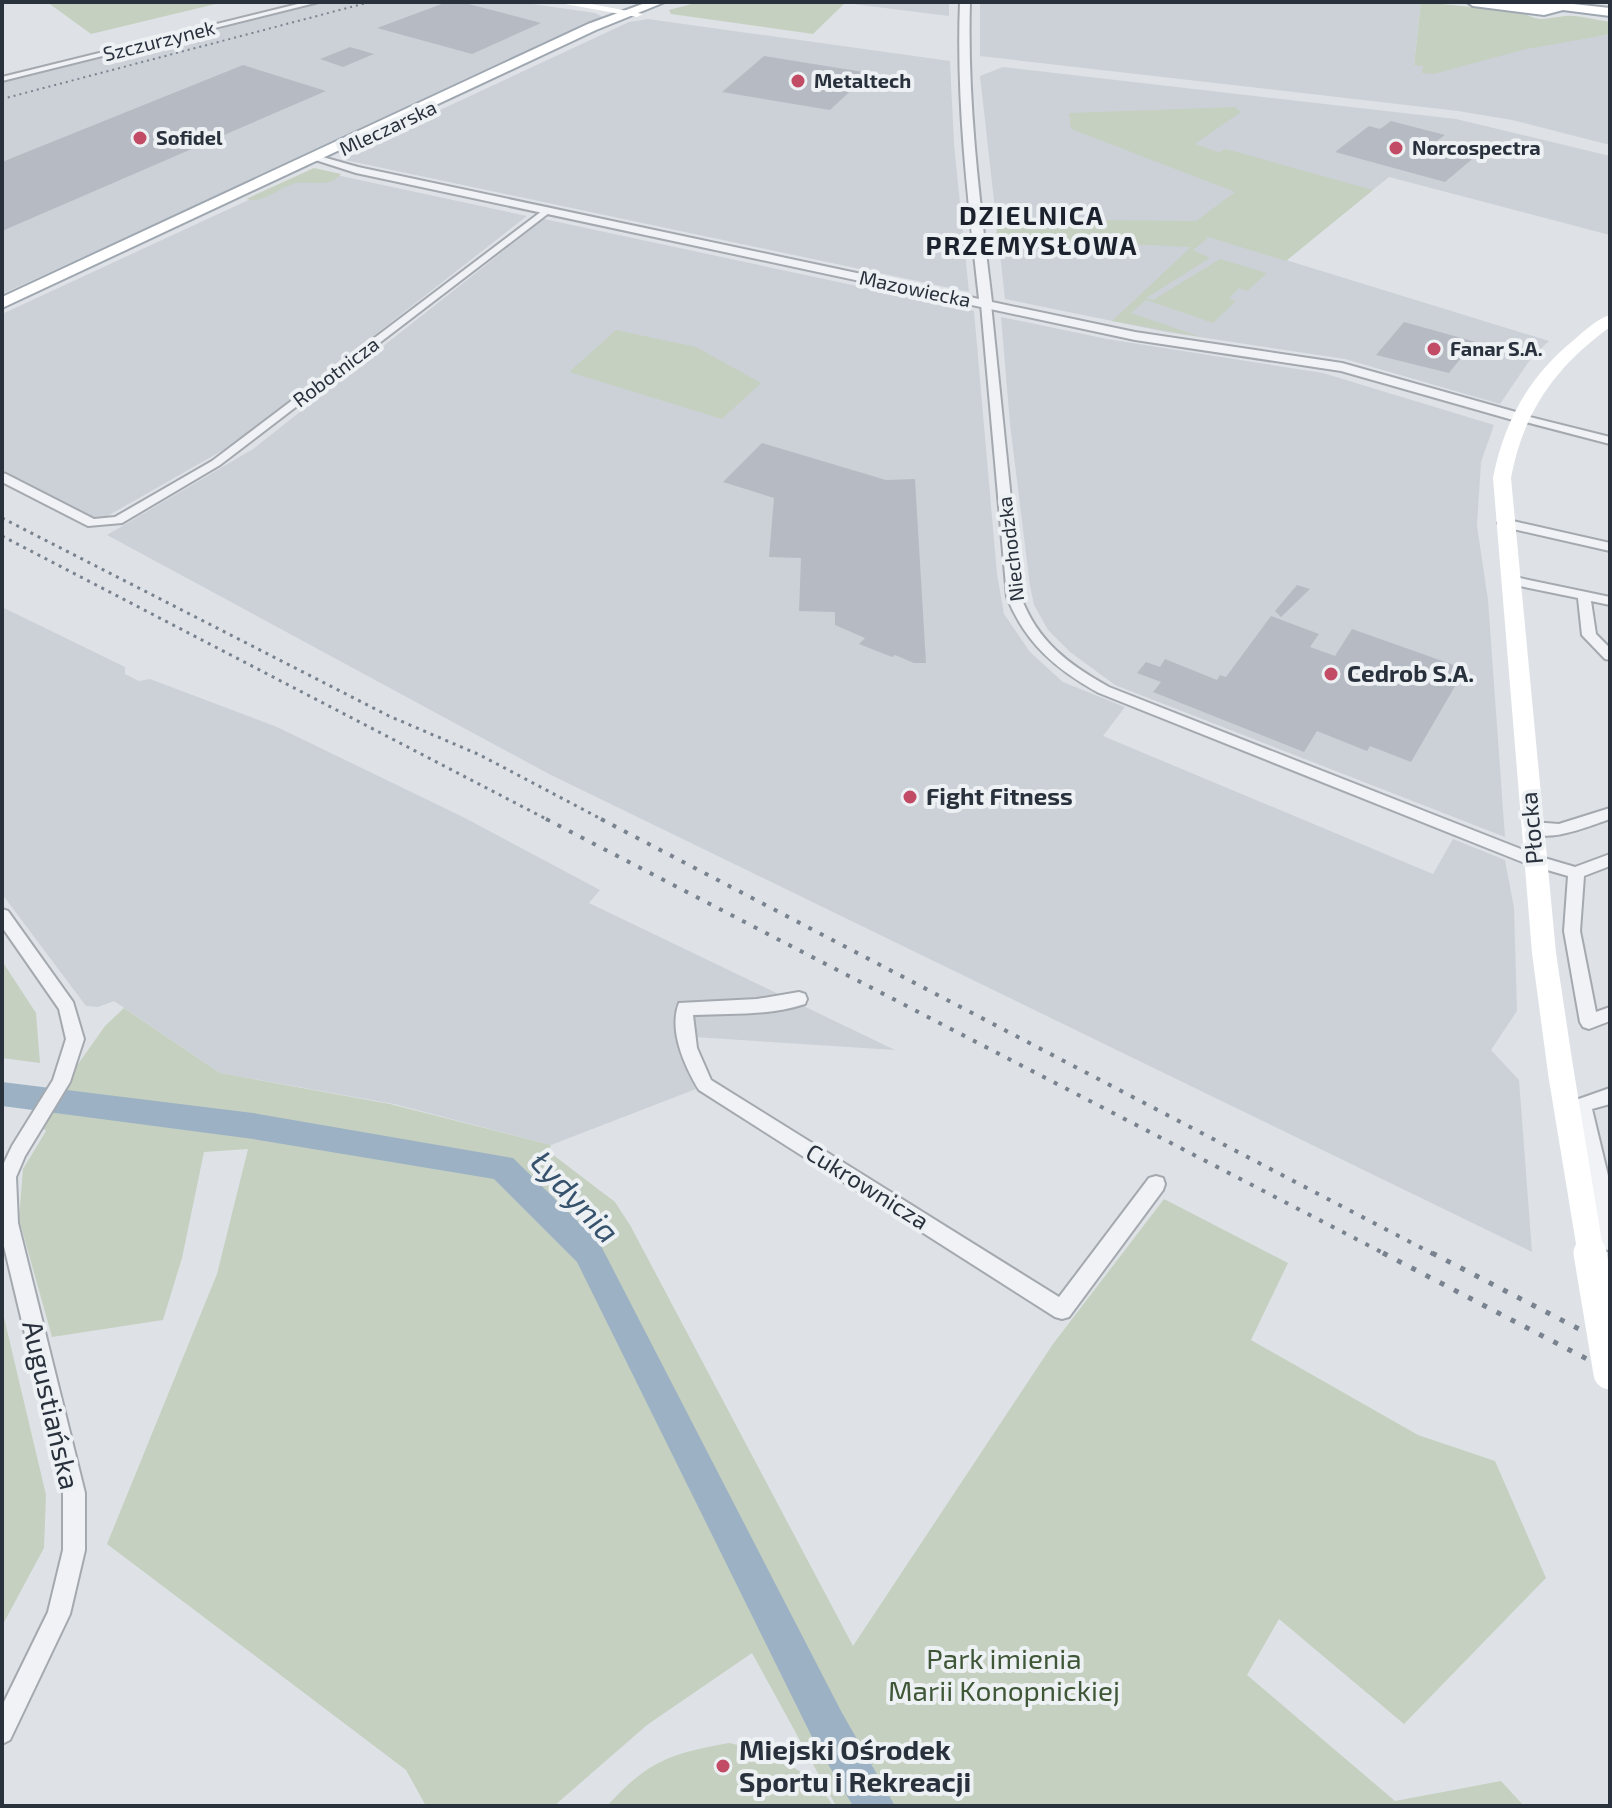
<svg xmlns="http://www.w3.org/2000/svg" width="1612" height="1808" viewBox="0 0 1612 1808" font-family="'Exo 2',sans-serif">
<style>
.built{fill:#ccd1d8}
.green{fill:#c5d0c0}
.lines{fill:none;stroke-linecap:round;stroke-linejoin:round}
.river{fill:#9cb2c4;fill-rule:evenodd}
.building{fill:#b6bbc3}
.minor-casing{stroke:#a4a9b0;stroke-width:4}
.tertiary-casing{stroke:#a4a9b0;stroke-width:4}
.primary-casing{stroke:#9fa7b1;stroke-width:4}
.minor{fill:#f0f2f5;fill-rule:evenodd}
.tertiary{fill:#f0f2f5;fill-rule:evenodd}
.secondary{fill:#fff;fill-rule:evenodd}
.primary{fill:#fff;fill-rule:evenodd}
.rail-far3{stroke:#79828f;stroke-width:2;stroke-dasharray:2 4;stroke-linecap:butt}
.rail-far2{stroke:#79828f;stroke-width:3;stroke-dasharray:3 5;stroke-linecap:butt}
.rail-far1{stroke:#79828f;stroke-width:4;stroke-dasharray:4 9;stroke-linecap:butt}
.rail{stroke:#79828f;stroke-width:5;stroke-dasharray:5 11;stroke-linecap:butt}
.secondary-bridge-far1{stroke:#fff;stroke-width:26}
.secondary-bridge{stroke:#fff;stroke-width:33}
.poi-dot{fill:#c24c65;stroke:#edf1f4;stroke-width:3}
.labels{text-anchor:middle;stroke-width:8;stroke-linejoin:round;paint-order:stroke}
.far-street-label{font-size:20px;fill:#29313c;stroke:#edf1f4}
.far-poi-label{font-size:20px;font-weight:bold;fill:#29313c;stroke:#edf1f4;text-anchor:start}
.poi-label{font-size:24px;font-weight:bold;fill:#29313c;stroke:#edf1f4;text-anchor:start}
.street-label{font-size:24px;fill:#29313c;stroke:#edf1f4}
.far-district-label{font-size:26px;font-weight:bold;letter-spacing:2px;fill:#1b222d;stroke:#edf1f4}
.near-street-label{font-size:28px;fill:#29313c;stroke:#edf1f4}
.near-park-label{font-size:28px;fill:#3f5737;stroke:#edf1f4}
.near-poi-label{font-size:28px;font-weight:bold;fill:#29313c;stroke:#edf1f4;text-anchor:start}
.near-water-label{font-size:32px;font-style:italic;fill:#36526c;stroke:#edf1f4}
</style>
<rect width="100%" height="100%" fill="#dee2e6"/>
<path class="built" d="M307,2H519L595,13L605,18L2,294V77Z
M839,2H949V16L845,3Z
M980,2H1421L1414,64L1606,35L1610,32V145L1512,120L1458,111L980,56Z
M648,19L950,61L954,144L969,292L345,160L354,150L629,22Z
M1003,67L1456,119L1610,156V235L1389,177L1286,260L1549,341L1532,357L1500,404L1345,359L1166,332L1005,299L980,76Z
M313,170L527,216L239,441L90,526L2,482V314Z
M544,219L974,311L997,574L1004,614L1030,652L1063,682L1125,707L1103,736L1433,874L1453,839L1505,860L1514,908L1517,1011L1491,1050L1519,1080L1532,1252L549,774L107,535L253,449Z
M1001,317L1107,339L1323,373L1494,425L1481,462L1477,526L1488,600L1505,837L1115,685L1070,652L1048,630L1034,605L1030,586L1010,424Z
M2,607L125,667V674L139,681L150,679L277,727L463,817L600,890L589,903L895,1050L694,1037L696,1089L551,1145L394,1104L220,1073L114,1001L98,1007L86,1006L2,894Z"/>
<path class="green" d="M47,2H224L91,34Z
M699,2H839L845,3L813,34L671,14L669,10Z
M1421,2L1522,12C1540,23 1546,18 1565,16C1579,15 1596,20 1610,22V32L1606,35L1526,49L1434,74L1422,73L1423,66L1414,65Z
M1235,107L1241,112L1195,144L1219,152L1226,149L1373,190L1286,261L1205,236L1208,238L1193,250L1210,258L1146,298L1153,300L1220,259L1267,273L1247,291L1239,288L1229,298L1236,301L1213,323L1146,300L1131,313L1201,337L1112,321L1191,247L997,238L996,219L1196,221L1235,192L1071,129L1069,113Z
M314,168L341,174C327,190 311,179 293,184C275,189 266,204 246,199Z
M616,330L696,347L761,383L722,419L569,372Z
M2,961L36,1013L40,1063L2,1058Z
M124,1008L220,1073L390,1104L551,1145L548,1151L615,1202L630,1225L853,1646L1053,1344L1164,1199L1288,1263L1251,1340L1418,1435L1495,1461L1546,1578L1404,1724L1279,1619L1247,1675L1395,1801L1501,1781L1524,1806H836L752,1653L647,1725L554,1806H426L406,1770L107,1544L217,1274L248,1149L204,1152L182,1258L163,1320L52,1337L19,1219L23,1169L46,1131L37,1122L105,1026Z
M2,1309L46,1495L44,1548L2,1626Z
M729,1743L774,1753L820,1786L833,1806H607C649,1760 670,1754 729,1743Z"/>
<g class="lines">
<path class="river" d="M2,1082L253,1113L513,1158L599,1242L841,1711L895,1806H853L813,1739L577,1262L494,1179L253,1139L2,1106Z"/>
</g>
<path class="building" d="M447,2H461L541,23L472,54L377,28Z
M350,47L374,54L343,67L320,59Z
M764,56L826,66L870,73L830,110L722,92Z
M243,65L326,91L2,231V162Z
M1391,121L1445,135L1434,143L1477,155L1445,182L1335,152L1369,126L1380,129Z
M1404,322L1490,346L1482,357L1465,353L1449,373L1376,355Z
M762,443L886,480L915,479L926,663H914L895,655L892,657L859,644L865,638L835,625V612L799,611L801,558L769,557L774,498L723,482Z
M1297,585L1310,589L1281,617L1275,611Z
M1271,616L1319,634L1310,647L1335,656L1352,629L1465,669L1411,762L1370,746L1367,751L1317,731L1304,752L1153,692L1161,682L1137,673L1146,662L1160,667L1165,659L1217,680L1220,675L1226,677Z"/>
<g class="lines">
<g class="minor-casing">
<path id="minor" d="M306,2H319L2,81V77Z
M546,208L549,209V213L220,465L122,523L88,526L2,482V473L6,474L94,519L115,517L212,461Z
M986,301L991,304L1021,597C1037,641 1069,665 1109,687L1541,857L1575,867L1610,854V866L1584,876L1580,931L1596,1012L1610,1007V1021L1589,1029L1583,1027L1580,1022L1564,931L1568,876L1530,865L1099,693C1057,670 1025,643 1007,597L981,304Z
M1518,414L1610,437V444L1514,419L1512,417Z
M1504,519L1610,543V551L1500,526L1498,523Z
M1510,576L1610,597V605L1591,601L1596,634L1610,648V660L1605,659L1582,635L1578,598L1505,583L1504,580Z
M1610,808V819C1589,826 1542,847 1524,828L1532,822L1559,824Z
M2,909L8,911L73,1002L84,1039L70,1082L25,1156L16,1177L18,1223L85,1493V1550L70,1614L10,1740L2,1744V1706L48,1612L63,1550V1493L2,1238V1167L12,1146L53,1080L66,1039L59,1009L2,927Z
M799,992L805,994L807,999L805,1004C769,1016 731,1013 693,1015L697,1048L711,1080L1059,1297L1149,1178L1156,1176L1163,1178L1165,1184L1163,1190L1069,1317L1062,1319L1055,1317L699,1090C685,1067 668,1030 679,1003L757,999Z
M1610,1088V1104L1592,1109L1610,1184V1251L1603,1248L1600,1242L1588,1161L1573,1105L1576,1100Z"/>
</g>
<g class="tertiary-casing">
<path id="tertiary" d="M960,2H970C967,103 980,202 992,302L1135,332L1342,363L1523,414V420H1513L1341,371L1135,340L356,173L306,157L312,154L358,167L979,299C968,200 956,102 960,2Z"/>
</g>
<g class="primary-casing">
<path id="primary" d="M648,2H665L596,30L2,308V297L588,24Z
M1467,2H1555L1610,8V16L1563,10L1544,15L1473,6Z"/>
</g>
<use href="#minor" class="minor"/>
<use href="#tertiary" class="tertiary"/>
<path class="secondary" d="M554,2H581L643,14L637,17Z
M1610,315V327C1556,366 1523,412 1511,478L1556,953L1574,1073L1570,1081L1561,1084L1552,1081L1548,1073L1532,953L1493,478C1504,422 1529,376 1574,340C1584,331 1597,319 1610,315Z"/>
<use href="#primary" class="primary"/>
<path class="rail-far3" d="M2,99L370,2"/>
<path class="rail-far2" d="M2,518L389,716L480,755L605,821
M2,536L550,821"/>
<path class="rail-far1" d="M546,819L1387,1255
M601,819L1435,1255"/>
<path class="rail" d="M1383,1253L1610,1371
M1432,1253L1610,1345"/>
<path class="secondary-bridge-far1" d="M1561,1073L1591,1255"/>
<path class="secondary-bridge" d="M1590,1253L1610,1373"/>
</g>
<g class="poi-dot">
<circle cx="798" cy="81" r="8"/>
<circle cx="140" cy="138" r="8"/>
<circle cx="1396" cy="148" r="8"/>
<circle cx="1434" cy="349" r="8"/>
<circle cx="1331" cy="674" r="8"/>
<circle cx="910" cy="797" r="8"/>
<circle cx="723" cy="1766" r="8"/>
</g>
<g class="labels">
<g class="far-street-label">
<text transform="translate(159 41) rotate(-14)" y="7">Szczurzynek</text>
<text transform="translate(388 128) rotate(-25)" y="7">Mleczarska</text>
<text transform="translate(915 289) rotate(12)" y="7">Mazowiecka</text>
<text transform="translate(336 372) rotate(-37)" y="7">Robotnicza</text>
<text transform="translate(1011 549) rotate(-97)" y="7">Niechodzka</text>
</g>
<g class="far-poi-label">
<text x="814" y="88">Metaltech</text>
<text x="156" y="145">Sofidel</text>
<text x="1412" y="155">Norcospectra</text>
<text x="1450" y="356">Fanar S.A.</text>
</g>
<g class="poi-label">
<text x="1347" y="682">Cedrob S.A.</text>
<text x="926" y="805">Fight Fitness</text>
</g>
<g class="street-label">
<text transform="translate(1532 828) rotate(-95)" y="8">Płocka</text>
<text transform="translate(867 1187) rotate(32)" y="8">Cukrownicza</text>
</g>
<g class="far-district-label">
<text x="1032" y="225">DZIELNICA<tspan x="1032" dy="30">PRZEMYSŁOWA</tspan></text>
</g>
<g class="near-street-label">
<text transform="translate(51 1405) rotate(77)" y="10">Augustiańska</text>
</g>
<g class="near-park-label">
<text x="1004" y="1669">Park imienia<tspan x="1004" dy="32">Marii Konopnickiej</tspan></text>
</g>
<g class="near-poi-label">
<text x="739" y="1760">Miejski Ośrodek<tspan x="739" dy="32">Sportu i Rekreacji</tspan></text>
</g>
<g class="near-water-label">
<text transform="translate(575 1197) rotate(47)" y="11">Łydynia</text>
</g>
</g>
<rect width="1612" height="1808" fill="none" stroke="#29313c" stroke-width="8"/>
</svg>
